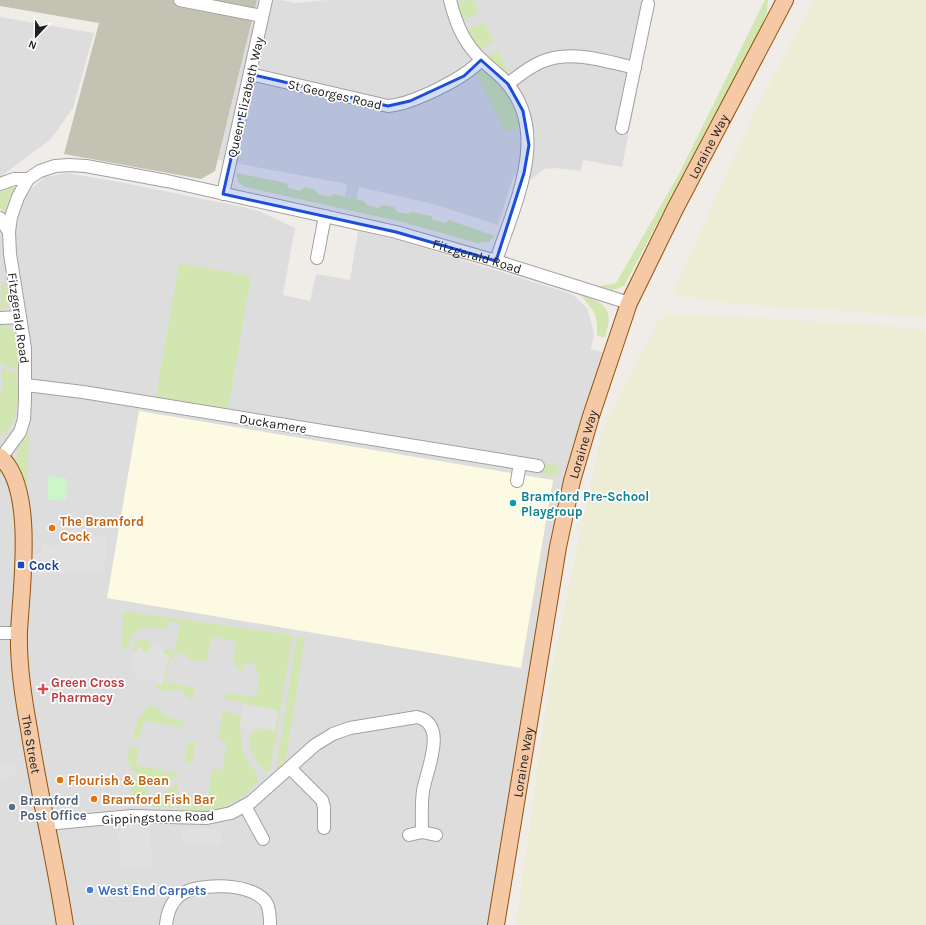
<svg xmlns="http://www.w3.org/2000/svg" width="926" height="925" viewBox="0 0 926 925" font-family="Karla,sans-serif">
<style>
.residential{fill:#dedddd}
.education{fill:#fdfae3}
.construction{fill:#c4c2b3}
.farmland{fill:#edecd4}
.grass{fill:#d2e6b1}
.park{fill:#caf6c8}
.parking{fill:#e0e0e0}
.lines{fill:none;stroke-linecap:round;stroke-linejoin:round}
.minor-casing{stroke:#a1a1a1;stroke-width:14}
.major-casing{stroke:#92530a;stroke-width:18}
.minor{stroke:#fff;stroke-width:12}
.major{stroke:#f6c9a6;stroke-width:16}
.marked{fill:#1d4ed8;fill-opacity:0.2;stroke:#1d4ed8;stroke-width:3;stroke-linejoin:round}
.culture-dot{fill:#0f9aa8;stroke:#fff;stroke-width:1.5}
.food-dot{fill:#e8710a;stroke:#fff;stroke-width:1.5}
.transit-dot{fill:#1a4fb4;stroke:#fff;stroke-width:1.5}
.health-dot{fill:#e0444e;stroke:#fff;stroke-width:1.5}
.service-dot{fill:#5c6f8a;stroke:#fff;stroke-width:1.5}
.shop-dot{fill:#3f7fe0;stroke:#fff;stroke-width:1.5}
.labels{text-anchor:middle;stroke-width:3.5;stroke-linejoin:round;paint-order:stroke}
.street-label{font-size:13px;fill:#202020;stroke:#fff}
.culture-label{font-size:13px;font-weight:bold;fill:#0d838f;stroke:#fff;text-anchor:start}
.food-label{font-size:13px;font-weight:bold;fill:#c56008;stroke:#fff;text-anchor:start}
.transit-label{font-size:13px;font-weight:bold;fill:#164399;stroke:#fff;text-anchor:start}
.health-label{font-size:13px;font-weight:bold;fill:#be3a42;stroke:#fff;text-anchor:start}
.service-label{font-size:13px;font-weight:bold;fill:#4e5e75;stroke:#fff;text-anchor:start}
.shop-label{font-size:13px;font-weight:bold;fill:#366cbe;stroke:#fff;text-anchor:start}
</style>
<rect width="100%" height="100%" fill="#f0ece7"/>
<path class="residential" d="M257,0H281L295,3L327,0H655L622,167L583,160L581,171L554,168L544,169L531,180L514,175L498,225L433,204L359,187L356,199L345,196L347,184L218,160Z
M0,17L94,33L73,108L51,139L0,177Z
M66,173L114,181L243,207L261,212L295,228L283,295L310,301L316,274L350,280L358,231L401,241L572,294L587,308L594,333L591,349L611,355L581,448L496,925H0V218L9,232L16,231L19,214L24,199L30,190L45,177Z"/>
<path class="education" d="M139,411L553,480L521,668L107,598Z"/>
<path class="construction" d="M0,0H257L215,171L201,179L64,154L99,23L0,6Z"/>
<path class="farmland" d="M814,0H926V317L716,302L673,293L754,113Z
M666,314L868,324L926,330V925H516L551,672L602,431L659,320Z"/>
<path class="grass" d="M473,0L479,12L462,21L456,1Z
M765,0H768L767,12L762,26L624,286L613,290L595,287L616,283L679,174Z
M484,22L493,41L480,50L466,31Z
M498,50L509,74L507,75L487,57Z
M486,71C506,83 515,106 522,127L505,132L476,73Z
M236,173L286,183L289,188L300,191L304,187L314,189L318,194L329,197L334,194L364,201L367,205L378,208L383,205L394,207L397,212L408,214L412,212L431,216L433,220L445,223L449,220L495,236L488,242L477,243L402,222L245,187L238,182Z
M14,185L15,190L5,215L0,208V188Z
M179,263L251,276L228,409L156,397Z
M2,281L6,284L8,288H11C11,298 10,306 0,311Z
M581,295C607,303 614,310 605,337L597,336V323L594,312Z
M0,323C22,329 19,351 20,370L6,366L0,361Z
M3,369L18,372C17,392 22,425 0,435V397L3,385L1,371Z
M26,436L29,437L26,492L16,459L17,451Z
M543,463L559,466L557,477L541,474Z
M123,611L293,635L270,771H264C255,760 247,749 251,734L254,729L261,728L243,703L225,699L226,692L256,697L260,673L256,672L257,665L244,663L243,672C230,665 234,654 236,641L212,637L206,662L187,659L188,655L174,652L173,659H170L166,682L195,688L192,702L183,692L177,690L160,691L155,686V681L161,686L166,667L169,662L163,652V649L175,651L180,623L168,621L167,629L141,627L131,636L128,650L122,648Z
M297,636L305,638L286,759L276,769Z
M140,639L148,640L152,647L146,653L140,647L133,653L135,643Z
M151,705L158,708L166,717L183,721L185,728L144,721L139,739L132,738L139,716L142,714L146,708Z
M223,711L241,715C240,729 240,743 245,756C249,764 259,774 258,782C244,802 206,817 182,809L183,804L200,807L202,801L207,802L212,769L222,770L227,741L218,740Z
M196,741L192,764L187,763C184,755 184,748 190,742Z
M131,746L138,747L137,765L180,774L161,788H152C141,780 118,762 131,746Z
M129,773L149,792L140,802H136L132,799Z
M178,783L176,796L183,798L178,808L152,807L151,805L146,803L149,801L162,802L163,793Z"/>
<path class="park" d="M48,476L67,479L66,499H58L57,501L48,499Z"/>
<path class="parking" d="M64,533L107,537L104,572L28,575L31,554H42V542L49,545L51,543V546L63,544Z
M157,646L163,649V652L170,657L166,666L168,668L164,672L166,674L163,678L165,680L161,686L149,677L145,681L142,678L138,682L133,668L131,655L140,647L146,653L152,647Z
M243,704L278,710L275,731L257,728L251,732L240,727Z
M14,764L16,776L0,779V766Z
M129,823H137L138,827L150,826L152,868L121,870L118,828L129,827Z
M181,828L221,830V845L181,843Z"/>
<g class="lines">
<g class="minor-casing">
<g id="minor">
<path d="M180,0L262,16"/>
<path d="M450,0C456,24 464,44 483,61C489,67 497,73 503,79C553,131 514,204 496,261"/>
<path d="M250,74L388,106C413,104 465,78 481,60"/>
<path d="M508,84C518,76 529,67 541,62C571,49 605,61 635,68"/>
<path d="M622,128L648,4"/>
<path d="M0,184L14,179H28"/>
<path d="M223,194L266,0"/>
<path d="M0,218L9,232"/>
<path d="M317,258L325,216"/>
<path d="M0,318L20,317"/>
<path d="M26,385L83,392L538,466"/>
<path id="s1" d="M1,458L20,432L24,419L25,401V348L10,254L9,232L11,217L18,197L28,179L40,171L55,166L69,165L86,166L167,181L396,232L496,261L629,303"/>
<path d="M517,481L520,463"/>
<path d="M0,633H19"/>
<path d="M290,768L322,800L324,807V828"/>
<path d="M245,806L263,839"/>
<path d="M46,824L132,816L207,818L231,813L251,802L315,745L333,734L350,728L417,717C449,724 426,771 423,791C421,805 422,818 422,832"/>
<path d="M409,835L422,832L436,835"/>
<path d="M166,925C167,914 170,903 180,895C197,882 256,882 267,904C270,910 270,918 270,925"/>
</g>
</g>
<g class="major-casing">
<g id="major">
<path id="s2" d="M0,457C36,487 21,589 19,632C18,665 23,697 29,729C39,794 55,859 65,925"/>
<path id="s3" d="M496,925L558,547L572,481L591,416L629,303L675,209L785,0"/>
</g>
</g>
<use href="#minor" class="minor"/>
<use href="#major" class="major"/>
</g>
<path class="marked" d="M481,60L508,84L523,111L529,145L524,173L496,261L396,232L223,194L250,74L388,106L410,101L464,76Z"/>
<circle class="culture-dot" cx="513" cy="503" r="4"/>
<g class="food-dot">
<circle cx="52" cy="528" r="4"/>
<circle cx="60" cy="780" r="4"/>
<circle cx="94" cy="799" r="4"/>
</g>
<rect class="transit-dot" x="17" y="561" width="8" height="8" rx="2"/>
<path class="health-dot" d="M41 683h4v4h4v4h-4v4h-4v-4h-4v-4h4z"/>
<circle class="service-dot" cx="12" cy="807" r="4"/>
<circle class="shop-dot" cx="90" cy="890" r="4"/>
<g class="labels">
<g class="street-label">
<text transform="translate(335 94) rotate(13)" y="5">St Georges Road</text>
<text transform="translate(245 97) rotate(-77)" y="5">Queen Elizabeth Way</text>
<text dy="5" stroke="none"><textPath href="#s3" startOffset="813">Loraine Way</textPath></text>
<text dy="5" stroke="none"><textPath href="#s1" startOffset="754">Fitzgerald Road</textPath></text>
<text transform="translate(19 318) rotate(82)" y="5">Fitzgerald Road</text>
<text transform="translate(273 423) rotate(9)" y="5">Duckamere</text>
<text dy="5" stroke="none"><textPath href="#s3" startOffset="489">Loraine Way</textPath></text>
<text dy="5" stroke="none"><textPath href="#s2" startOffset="294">The Street</textPath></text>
<text dy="5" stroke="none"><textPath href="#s3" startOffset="165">Loraine Way</textPath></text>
<text transform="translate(158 817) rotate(-2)" y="5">Gippingstone Road</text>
</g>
<g class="culture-label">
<text x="521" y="501">Bramford Pre-School<tspan x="521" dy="15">Playgroup</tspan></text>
</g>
<g class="food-label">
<text x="60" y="526">The Bramford<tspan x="60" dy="15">Cock</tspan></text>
<text x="68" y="785">Flourish &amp; Bean</text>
<text x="102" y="804">Bramford Fish Bar</text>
</g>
<g class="transit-label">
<text x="29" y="570">Cock</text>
</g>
<g class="health-label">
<text x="51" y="687">Green Cross<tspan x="51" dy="15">Pharmacy</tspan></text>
</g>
<g class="service-label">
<text x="20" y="805">Bramford<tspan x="20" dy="15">Post Office</tspan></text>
</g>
<g class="shop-label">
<text x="98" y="895">West End Carpets</text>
</g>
</g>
<g transform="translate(36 36) rotate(202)" stroke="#ffffff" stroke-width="3" paint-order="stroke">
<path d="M0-3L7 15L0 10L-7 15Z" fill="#202020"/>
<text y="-6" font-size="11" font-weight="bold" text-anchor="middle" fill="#202020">N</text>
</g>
</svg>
